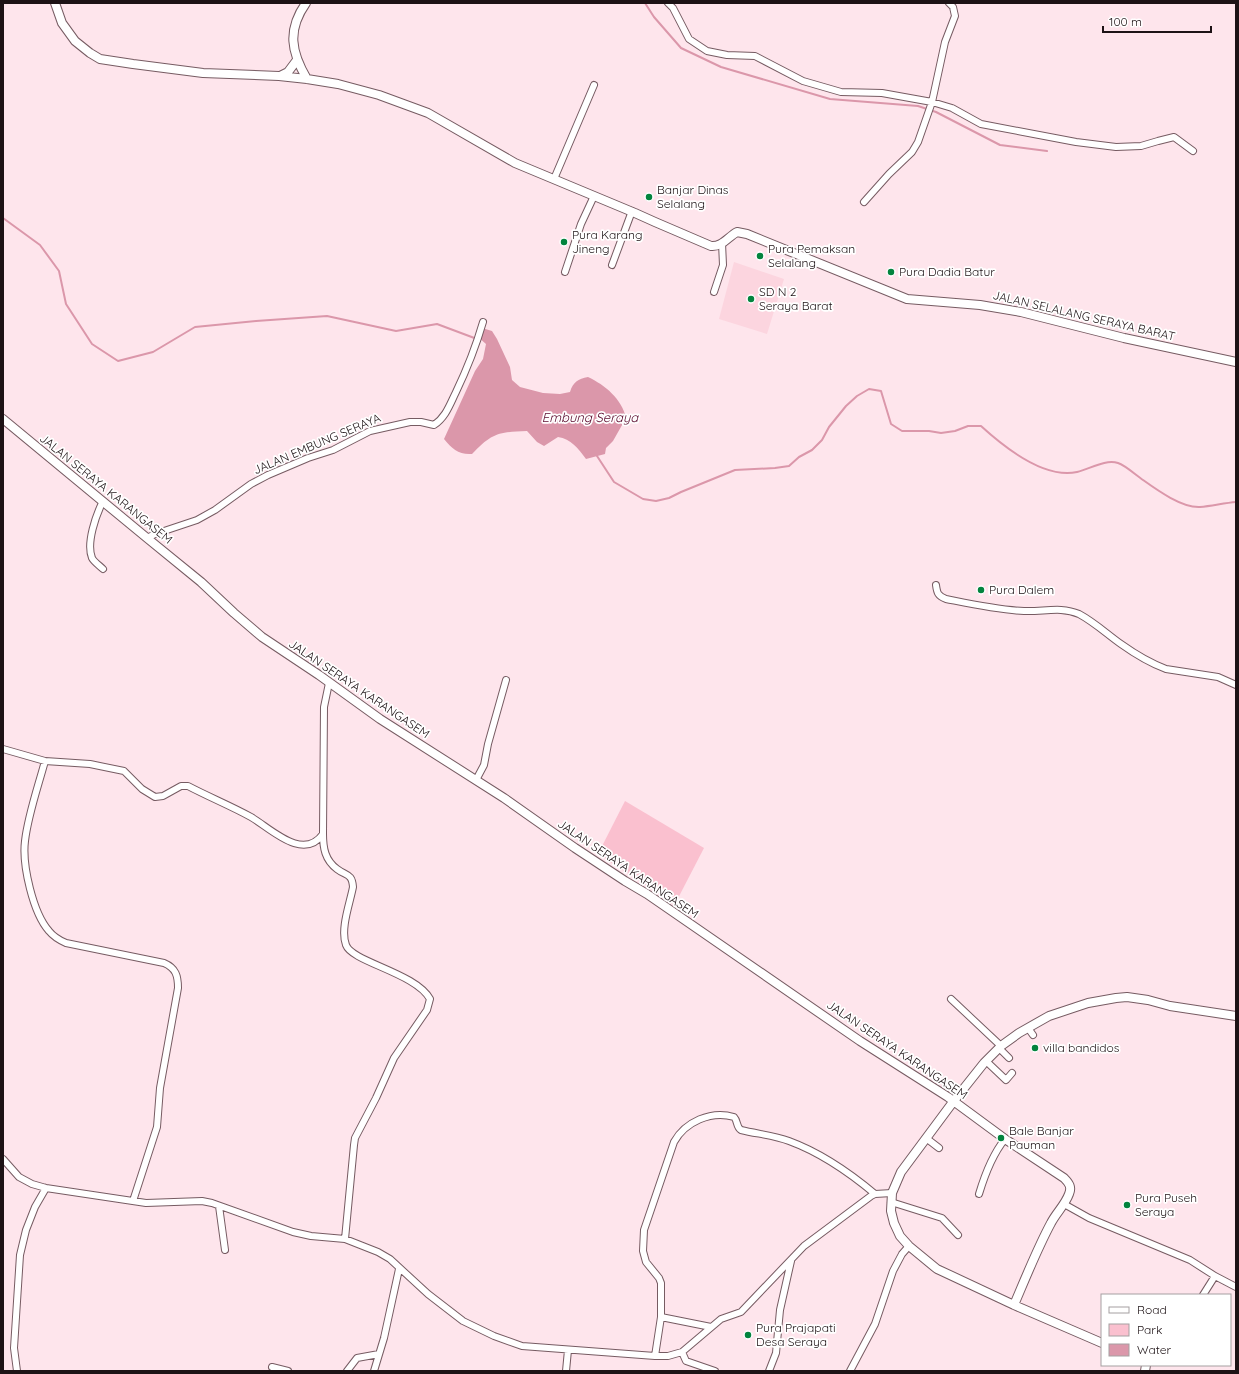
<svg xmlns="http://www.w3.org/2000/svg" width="1239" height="1374" viewBox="0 0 1239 1374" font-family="Quicksand,sans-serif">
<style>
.built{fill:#fcd5df}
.green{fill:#fac0cf}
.water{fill:#db97aa}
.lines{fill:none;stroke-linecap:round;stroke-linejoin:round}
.stream{stroke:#db97aa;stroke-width:2}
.minor-casing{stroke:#765b62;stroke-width:8}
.tertiary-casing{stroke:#765b62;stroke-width:10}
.minor{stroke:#fff;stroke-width:6}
.tertiary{stroke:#fff;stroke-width:8}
.poi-dot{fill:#02843e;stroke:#fff;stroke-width:1.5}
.labels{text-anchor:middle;stroke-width:3.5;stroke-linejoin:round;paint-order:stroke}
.poi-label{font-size:12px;fill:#1d1215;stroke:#fff;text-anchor:start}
.street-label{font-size:12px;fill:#1d1215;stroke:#fff}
.water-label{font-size:13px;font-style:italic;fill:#5a0a2d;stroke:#fff}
</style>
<rect width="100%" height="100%" fill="#fee5ec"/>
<path class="built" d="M734,262L784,279L767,334L719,319Z"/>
<path class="green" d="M625,801L704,848L675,904L598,854Z"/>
<path class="water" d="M482,328L492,331L497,339L510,367L512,380L520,387L543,393L560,394L570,392C573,382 578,379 588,377C605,385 622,399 626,418L613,441L606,448L605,454L586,459C578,448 571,439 558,437L544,446L537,442L527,431C498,432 492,433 472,454C459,455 452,449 444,439L475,371L483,359L486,344L478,337Z"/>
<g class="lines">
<path class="stream" d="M645,3L654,17L681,48L721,67L830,99L918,106L936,112L1000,145L1047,151
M3,218L40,245L59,271L66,304L92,344L118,361L153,352L195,327L256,321L327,316L396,331L437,324L477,339
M597,456L614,482L643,499L656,501L669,498L681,492L735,470L775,468L789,466L799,457L812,450L822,440L829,427L846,406L857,396L869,389L881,391L891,424L902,431H929L941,433L955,431L968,426H981C1004,447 1044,479 1077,472C1090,469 1105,459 1118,463C1125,465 1137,476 1143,480C1157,490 1182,508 1200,507C1212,506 1224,503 1236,502"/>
<g class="minor-casing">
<path id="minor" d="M668,3L673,8L689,39L707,51L727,55L755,56L803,81L841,92L882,93L932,102L952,108L981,124L1076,142L1116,147L1141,146L1158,141L1174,137L1193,151
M554,179L594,85
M864,202L889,174L912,152L918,142L932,102L945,42L955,16L953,7L949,3
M612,265L632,211
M565,272L581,224L594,196
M714,292L723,265L722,243
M103,501C96,515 86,543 92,558C94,562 100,566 103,569
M147,538L155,534L197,520L215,510L251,484L268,475L308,458L333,450L370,431L410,422H421L434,425C446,417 450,404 456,392C467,369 476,346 483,322
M936,585C937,593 938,596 946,599C971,604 998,610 1024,611C1043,612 1061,606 1079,614C1094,622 1107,634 1121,644C1135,654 1150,663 1166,669L1218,677L1236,685
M3,749L45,761L90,764L124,771L142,789L155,797L163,796L181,786H188C209,797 231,806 251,817C270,828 303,862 323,834L324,707L329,683
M45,761C38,787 28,815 25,841C22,865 33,913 49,931C53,936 59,940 66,943L164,963C176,968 178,976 178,988L160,1088L157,1127L133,1201
M476,780L484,765L488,744L506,680
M323,834C323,848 325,860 337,869C346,876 352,873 353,887C350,903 340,929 346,945C352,962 416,973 430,999L427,1010L394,1058L376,1098L355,1138L354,1145L345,1239
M951,999L1001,1046
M1028,1028L1033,1035
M999,1048L1009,1058
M986,1061L1006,1080L1012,1073
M926,1138L939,1148
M3,1159L19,1177L32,1184L46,1188L146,1203L202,1201L212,1203L293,1232L311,1236L345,1239L378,1252L390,1259L428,1294L463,1321L494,1336L522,1346L655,1356H668L682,1352L721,1319L741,1312L804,1246L871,1196L875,1194L892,1193
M979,1194C985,1174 992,1155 1005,1139
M891,1202L942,1218L958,1235
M1064,1204L1089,1218L1190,1260L1215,1276L1236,1287
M219,1206L225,1250
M1203,1295L1215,1276
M661,1317L711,1327
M682,1352L686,1361L715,1371
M655,1356L661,1317V1283L659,1278L646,1262L643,1251L644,1230L674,1142C685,1122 711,1110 734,1117C738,1121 736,1127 741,1130C757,1134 773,1135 789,1141C819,1152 850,1173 875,1194
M272,1367L288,1371
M17,1371L14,1348L20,1255L26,1230L35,1207L46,1188
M347,1371L357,1358L379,1354
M374,1371L384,1338L399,1269
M566,1371L568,1350
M769,1371L776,1353L780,1310L791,1261
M850,1371L875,1324L893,1271L902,1254L909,1246"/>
</g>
<g class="tertiary-casing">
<path id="tertiary" d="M55,3L62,23L75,41L90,53L100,59L133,64L203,73L279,76L307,79L338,84L379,95L428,113L515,163L635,213L655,222L711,246C722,247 728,237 737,232L747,234L907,299L980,305L1021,312L1124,338L1236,362
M306,3C287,30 291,52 307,79
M280,76L288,72L297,60
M3,419L147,538L201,582L234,613L262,637L319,675L380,719L504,798L575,848L625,881L647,894L860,1041L948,1097L1005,1139L1064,1178C1069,1183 1072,1187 1069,1194C1065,1205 1056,1213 1051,1223C1037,1249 1026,1277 1014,1305L1102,1343
M1014,1305L937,1269L909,1246L900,1236L894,1223L891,1211L892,1193L901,1172L953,1102L984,1063L1001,1046L1019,1033L1049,1016L1088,1003L1116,998L1127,997L1148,1000L1170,1006L1236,1016
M1145,1371L1146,1365"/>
</g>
<use href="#minor" class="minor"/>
<use href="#tertiary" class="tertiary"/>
</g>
<g class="poi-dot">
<circle cx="649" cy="197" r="4"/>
<circle cx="564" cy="242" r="4"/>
<circle cx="760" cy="256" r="4"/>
<circle cx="891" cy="272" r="4"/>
<circle cx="751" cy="299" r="4"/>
<circle cx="981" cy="590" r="4"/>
<circle cx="1035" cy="1048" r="4"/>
<circle cx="1001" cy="1138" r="4"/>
<circle cx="1127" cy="1205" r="4"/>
<circle cx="748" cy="1335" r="4"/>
</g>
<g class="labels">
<g class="poi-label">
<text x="657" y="194">Banjar Dinas<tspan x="657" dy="14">Selalang</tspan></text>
<text x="572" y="239">Pura Karang<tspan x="572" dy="14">Jineng</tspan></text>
<text x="768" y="253">Pura Pemaksan<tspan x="768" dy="14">Selalang</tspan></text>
<text x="899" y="276">Pura Dadia Batur</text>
<text x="759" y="296">SD N 2<tspan x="759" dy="14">Seraya Barat</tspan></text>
<text x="989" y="594">Pura Dalem</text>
<text x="1043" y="1052">villa bandidos</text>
<text x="1009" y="1135">Bale Banjar<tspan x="1009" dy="14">Pauman</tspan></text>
<text x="1135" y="1202">Pura Puseh<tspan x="1135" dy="14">Seraya</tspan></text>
<text x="756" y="1332">Pura Prajapati<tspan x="756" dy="14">Desa Seraya</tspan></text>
</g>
<g class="street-label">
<text transform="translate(1084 316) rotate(13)" y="4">JALAN SELALANG SERAYA BARAT</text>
<text transform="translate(317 444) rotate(-23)" y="4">JALAN EMBUNG SERAYA</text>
<text transform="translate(106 489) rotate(39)" y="4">JALAN SERAYA KARANGASEM</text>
<text transform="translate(359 689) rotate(34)" y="4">JALAN SERAYA KARANGASEM</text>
<text transform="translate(628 869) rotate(34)" y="4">JALAN SERAYA KARANGASEM</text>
<text transform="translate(897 1050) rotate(34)" y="4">JALAN SERAYA KARANGASEM</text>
</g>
<g class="water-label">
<text x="590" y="422">Embung Seraya</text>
</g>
</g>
<rect width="1239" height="1374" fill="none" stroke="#1d1215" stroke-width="8"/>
<rect x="1101" y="1294" width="130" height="72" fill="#ffffff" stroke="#a5a0a1"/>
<rect x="1109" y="1307" width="20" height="6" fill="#ffffff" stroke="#a5a0a1"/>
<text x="1137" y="1314" font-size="12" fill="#1d1215">Road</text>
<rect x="1109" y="1324" width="20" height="12" fill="#fac0cf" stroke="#a5a0a1"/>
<text x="1137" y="1334" font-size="12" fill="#1d1215">Park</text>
<rect x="1109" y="1344" width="20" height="12" fill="#db97aa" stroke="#a5a0a1"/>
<text x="1137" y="1354" font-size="12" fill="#1d1215">Water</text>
<path d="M1103 26v6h108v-6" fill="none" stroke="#1d1215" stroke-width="2"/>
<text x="1109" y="26" font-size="12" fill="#1d1215" stroke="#ffffff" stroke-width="3" paint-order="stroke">100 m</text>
</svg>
